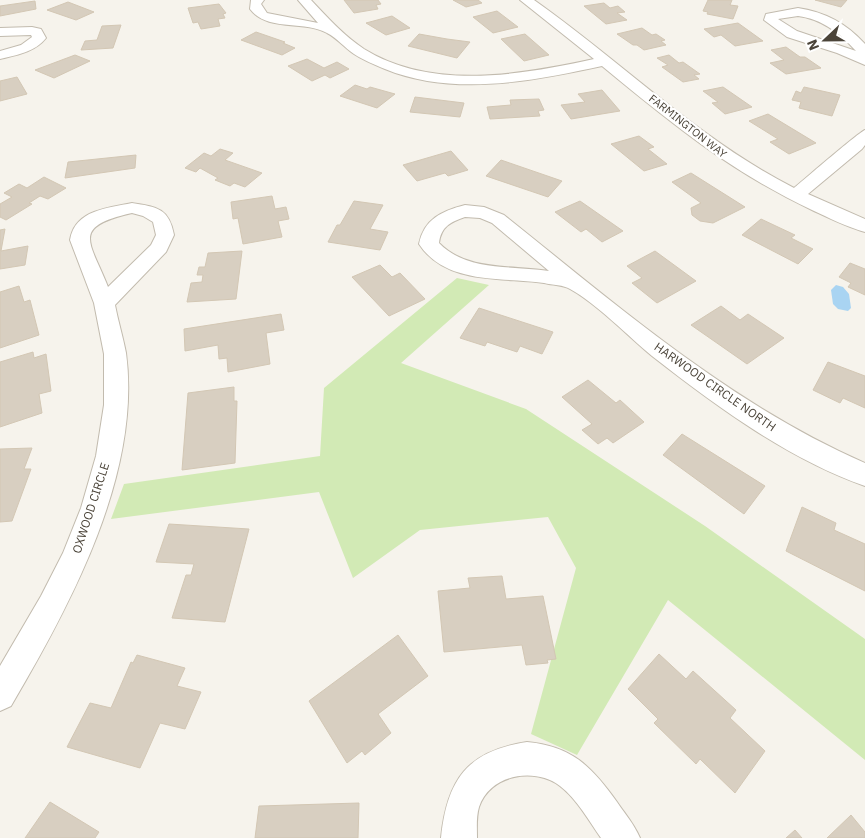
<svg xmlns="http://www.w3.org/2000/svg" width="865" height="838" viewBox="0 0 865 838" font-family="'IBM Plex Sans',sans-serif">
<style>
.green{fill:#d2eab5}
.water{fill:#a9d4f2}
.building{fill:#d8cfc1;stroke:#d3c7b4}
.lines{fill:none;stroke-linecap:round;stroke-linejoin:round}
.street-casing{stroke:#c2bbae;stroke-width:2}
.street{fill:#fff;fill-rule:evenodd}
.labels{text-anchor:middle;stroke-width:4.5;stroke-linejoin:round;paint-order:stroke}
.far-street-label{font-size:11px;fill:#4b4439;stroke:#fff}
.street-label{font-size:12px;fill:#4b4439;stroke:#fff}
</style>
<rect width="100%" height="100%" fill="#f6f3ec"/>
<path class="green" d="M457,278L489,285L401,363L526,409L705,526L865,639V760L668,600L577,755L531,734L576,568L548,517L420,530L353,578L319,492L111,519L124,484L320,456L324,388Z"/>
<path class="water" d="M836,285L843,287L849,294L851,308L848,311L838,309L833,304L831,290Z"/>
<path class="building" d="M344,0H378L381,4L376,5L378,9L354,13Z
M453,0H478L482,3L466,7Z
M708,0H732L730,5L738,6L733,19L707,14L708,12L703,11Z
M815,0H847L841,7Z
M35,1L36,9L0,16V6Z
M68,2L94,12L76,20L47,10Z
M604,3L610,8L618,6L625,12L617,13L627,20L606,24L584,6Z
M219,4L226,13L223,14L225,18L218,19L220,26L201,29L198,22L193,23L188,8Z
M497,11L518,27L493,33L473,17Z
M392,16L410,28L386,35L366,23Z
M738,23L763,41L735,46L721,35L714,37L704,29Z
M121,25L113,48L81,50L85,41L97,40L102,26Z
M642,28L652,35L656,34L665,40L661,41L666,45L644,50L637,45H633L617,34Z
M256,32L285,42L283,43L295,48L282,55L241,40Z
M419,34L447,39L470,42L457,58L408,46Z
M525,34L549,55L524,61L501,39Z
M786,47L800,57H805L821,68L786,74L770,63L784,60L771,50Z
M75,55L90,61L54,78L35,70Z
M669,55L679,63L683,62L700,74L694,75L699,79L683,82L662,67L668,65L657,58Z
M307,59L324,68L337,62L349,69L330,78L325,75L312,81L288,66Z
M17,77L27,94L0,101V81Z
M355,85L367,89L370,87L395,94L377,108L340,96Z
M723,87L752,107L725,114L712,103L718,102L703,91Z
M804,87L840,95L832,116L799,108L801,102L792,100L796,91L801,93Z
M602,90L620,111L571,119L561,105L585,102L578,94Z
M415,97L464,103L460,117L410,112Z
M539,99L544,110L538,111L540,116L490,119L487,107L511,105L510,100Z
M768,114L816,143L789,154L770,142L778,139L749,121Z
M639,136L654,147L648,149L667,164L644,171L611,144Z
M220,149L233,153L225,160L262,173L245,187L234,183L230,186L215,180L218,178L200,168L196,172L185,168L204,153L211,156Z
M451,151L468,170L448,176L445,173L417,181L403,165Z
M136,155L135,168L65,178L68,162Z
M501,160L562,181L548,197L486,176Z
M691,173L745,207L713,223L700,221L692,215L691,208L701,203L672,182Z
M44,177L66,188L48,199L40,196L29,203L32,204L6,220L0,217V204L12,197L4,193L19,184L27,188Z
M272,196L275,209L286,207L289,219L278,221L282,237L243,244L238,218L233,219L231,202Z
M354,201L383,205L370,229L388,232L380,250L328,242L337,225H340Z
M580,201L623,231L602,242L586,229L581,232L555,212Z
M761,219L795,235L791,238L813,249L798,264L742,235Z
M5,229L1,251L28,246L25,265L0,269V230Z
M242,251L236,299L187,302L191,283L202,282L203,275H197L199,267H205L208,253Z
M655,251L696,281L657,303L632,283L642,278L627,266Z
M850,263L865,269V295L848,287L851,283L839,277Z
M380,265L392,277L400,273L425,299L389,316L352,277Z
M19,286L24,302L30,300L39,335L0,348V292Z
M721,306L740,320L748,314L784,338L747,364L691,325Z
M479,308L553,332L542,354L520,346L517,352L487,342L485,346L460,338Z
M281,314L284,330L266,333L270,364L228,372L227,358L219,359L218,345L185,351L184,329Z
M33,352L34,358L46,354L51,391L39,394L42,413L0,427V362Z
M828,362L865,376V408L843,398L840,403L813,390Z
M588,380L616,403L620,400L644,422L613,443L607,438L598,444L582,430L592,424L562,397Z
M234,387V401H237L235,463L182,470L188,393Z
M682,434L765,486L744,514L663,455Z
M32,448L24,469H31L12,521L0,522V449Z
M802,507L836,523L834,530L865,544V591L786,551Z
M169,524L249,529L225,622L172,618L186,575H191L194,564L156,562Z
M502,576L506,599L543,596L556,659L547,660L548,663L526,665L522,645L444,652L438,591L470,588L468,578Z
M398,635L428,676L378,714L391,733L365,755L362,751L347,763L309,701Z
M659,654L686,679L693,671L736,710L730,718L765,751L735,793L700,759L696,764L654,723L658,719L628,689Z
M137,655L185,668L177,686L201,692L185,729L160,723L140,768L67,747L90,703L111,708L131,662L133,663Z
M50,802L99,832L95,838H25Z
M359,803L358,838H255L259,806Z
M851,815L865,832V838H827Z
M795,830L802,838H786Z"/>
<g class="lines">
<g class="street-casing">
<path id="street" d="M251,0H264L261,4L267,13L318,23L298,0H311C327,17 344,36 364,49C432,91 521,75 594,59L520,0H534C622,62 698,139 794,188C805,179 859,132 865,130V145L862,149L808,194L865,219V232C847,227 829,218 812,210C731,172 671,123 602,66C533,81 453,97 385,69C375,65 363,60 354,54C345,48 337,38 327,33C304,20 267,32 250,9Z
M798,8C826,12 847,24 865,44V65L837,53L787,37L764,20L766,14ZM798,16C822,19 840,33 856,51L797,31L778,19Z
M32,27L41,29L46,38C35,52 17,55 0,59V51L21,45L32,37L31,35L0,36V28Z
M132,203C157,207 169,208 174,235L166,252L115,305C118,321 123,337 126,353C142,473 70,606 11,706L0,711V666L41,596L63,553L81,508L96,456L104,405V354L94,303L70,240C75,210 107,208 132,203ZM132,213L143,216L153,222L156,235L151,245L108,287C90,241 70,227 132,213Z
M465,205L484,207L504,215C618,306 730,404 865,463V486C788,459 716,406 652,356C628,336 597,304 570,289C564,285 552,285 544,283C502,277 446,285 419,244C424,219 442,211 465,205ZM465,217L480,218L492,223L549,271C511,265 467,272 439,243C441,227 450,222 465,217Z
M527,742C572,746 592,767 617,802C625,814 634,824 640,838H601C589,821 577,799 560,786C535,767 490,774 479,807C476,817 477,828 477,838H441C447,780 467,751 527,742Z"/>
</g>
<use href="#street" class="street"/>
</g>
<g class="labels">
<g class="far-street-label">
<text transform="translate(688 126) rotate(38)" y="4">FARMINGTON WAY</text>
</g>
<g class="street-label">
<text transform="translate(715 387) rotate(35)" y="4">HARWOOD CIRCLE NORTH</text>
<text transform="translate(91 508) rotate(-72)" y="4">OXWOOD CIRCLE</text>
</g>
</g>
<g transform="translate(825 40) rotate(248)" stroke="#ffffff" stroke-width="4" paint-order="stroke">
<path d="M0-4L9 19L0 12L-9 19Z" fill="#4b4439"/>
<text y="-8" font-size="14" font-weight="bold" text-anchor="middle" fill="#4b4439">N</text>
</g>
</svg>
